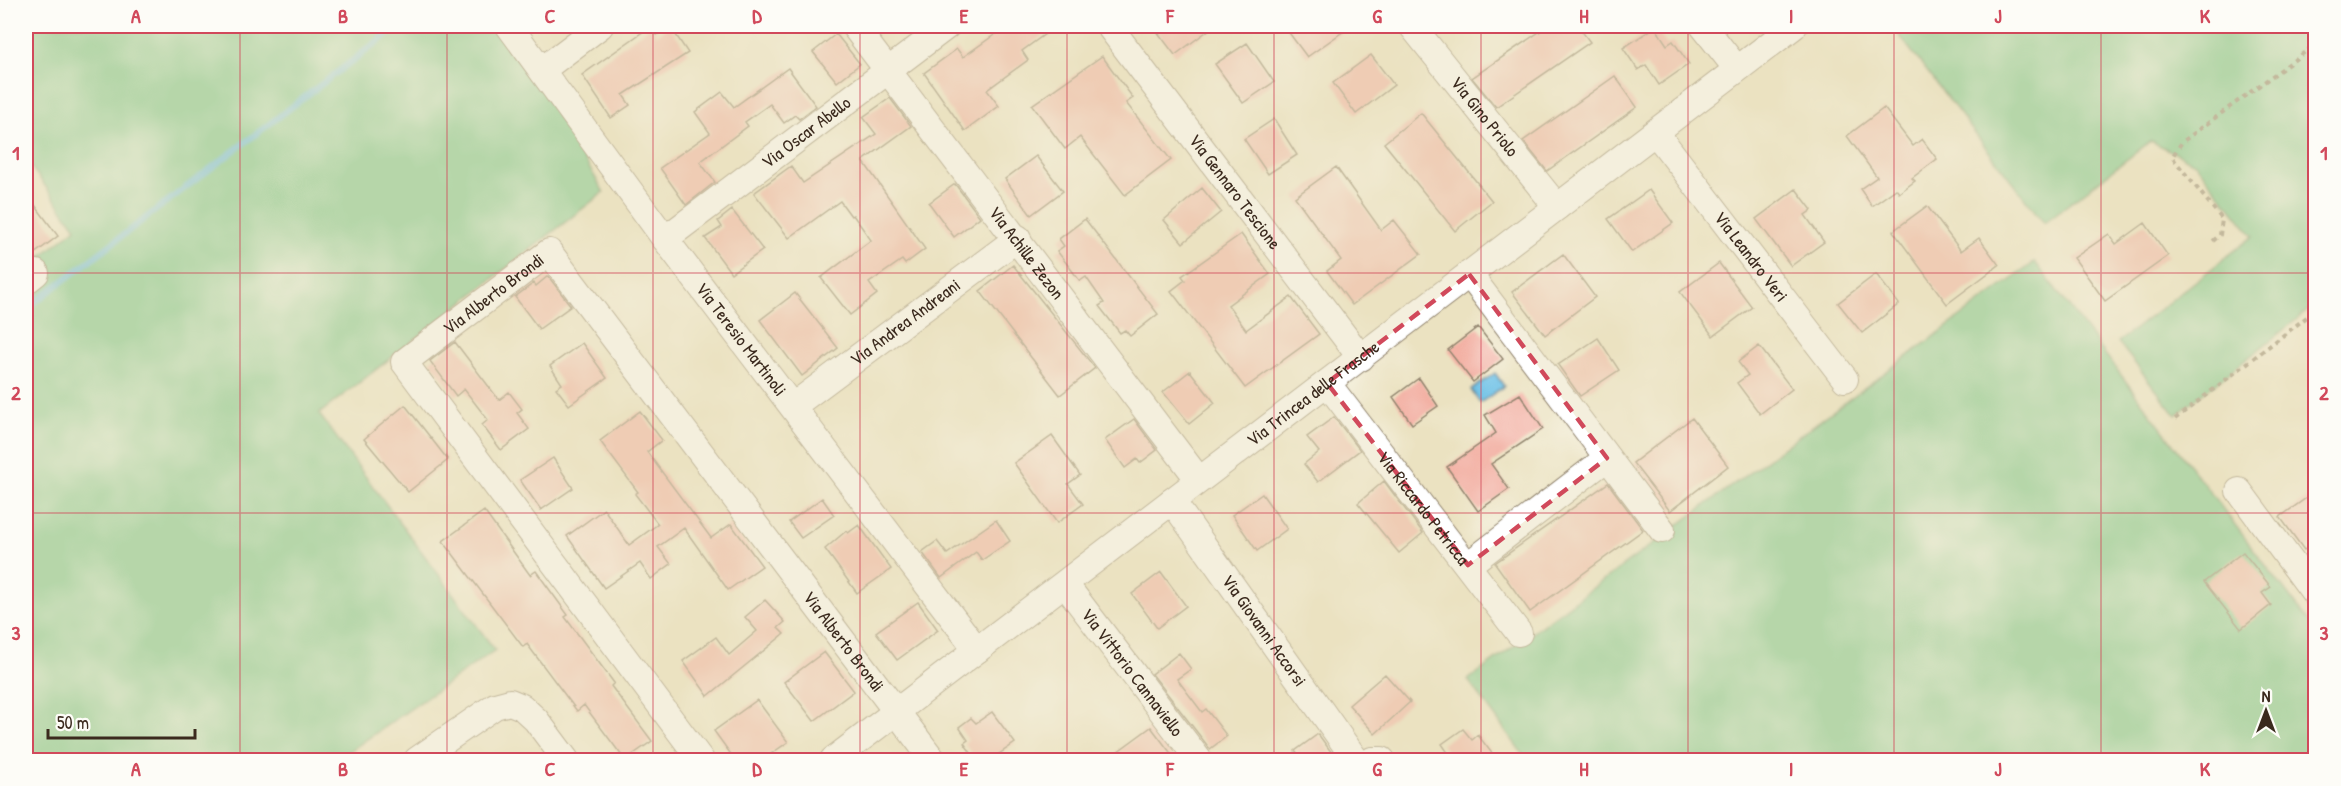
<svg xmlns="http://www.w3.org/2000/svg" width="2341" height="786" viewBox="0 0 2341 786" font-family="'Patrick Hand',sans-serif">
<style>
.green{fill:#74c88c;stroke:#587955;stroke-width:1.5}
.water{fill:#69bfe6;stroke:#527482;stroke-width:1.5}
.lines{fill:none;stroke-linecap:round;stroke-linejoin:round}
.stream{stroke:#69bfe6;stroke-width:6}
.building{fill:#f3b1a4}
.minor-casing{stroke:#938670;stroke-width:28}
.path{stroke:#938670;stroke-width:4;stroke-dasharray:4.5 4.5;stroke-linecap:butt}
.minor{stroke:#fff;stroke-width:26}
.marked{fill:none;stroke:#d1495b;stroke-width:4.5;stroke-dasharray:12 8;stroke-linejoin:round}
.grid{fill:none;stroke:#d1495b;stroke-width:1.5;stroke-opacity:0.55}
.labels{text-anchor:middle;stroke-width:4.5;stroke-linejoin:round;paint-order:stroke}
.street-label{font-size:18px;fill:#3b2a1e;stroke:#fdfcf7}
.neatline{fill:none;stroke:#d1495b;stroke-width:2}
.grid-label{font-size:20px;text-anchor:middle;font-weight:bold;fill:#d1495b}
</style>
<rect width="100%" height="100%" fill="#fdfcf7"/>
<filter id="ink" filterUnits="userSpaceOnUse"><feTurbulence type="fractalNoise" baseFrequency=".0167" numOctaves="2"/><feDisplacementMap in="SourceGraphic" scale="12" xChannelSelector="R" yChannelSelector="G"/><feConvolveMatrix kernelMatrix="1 2 1 2 8 2 1 2 1" color-interpolation-filters="sRGB"/></filter>
<filter id="wash" filterUnits="userSpaceOnUse"><feTurbulence type="fractalNoise" baseFrequency=".008" numOctaves="4" result="noise"/><feDisplacementMap in="SourceGraphic" scale="24" xChannelSelector="R" yChannelSelector="G"/><feGaussianBlur stdDeviation="1.35" result="paint"/><feColorMatrix in="noise" values="0 0 0 0 0 0 0 0 0 0 0 0 0 0 0 0 0 1.4 0 .05"/><feComposite in="paint" operator="in"/></filter>
<g filter="url(#wash)">
<rect width="100%" height="100%" fill="#ebe2c1"/>
<path class="green" d="M26,26H504L604,192L319,414L495,650L337,760H26V268L76,228L26,160Z
M1892,26H2315V305L2176,415L2118,342L2253,236L2195,163L2151,141L2044,223Z
M2035,262L2315,630V760H1527L1468,680Z"/>
<path class="water" d="M1495,373L1504,386L1480,403L1471,390Z"/>
<g class="lines">
<path class="stream" d="M26,309L398,26"/>
</g>
<g id="blocks">
<path class="building" d="M651,26L657,35L670,26L688,53L623,95L630,105L611,118L582,75Z
M1018,26H1056L1022,51L1028,60L987,90L999,106L965,131L924,73L957,49L963,57L1004,28L1007,33Z
M1153,26H1214L1175,55Z
M1284,26H1351L1307,57Z
M1548,26H1578L1590,42L1496,107L1472,78Z
M1655,27L1667,45L1673,41L1689,64L1659,85L1646,65L1638,70L1623,48Z
M836,34L860,64L837,82L813,52Z
M1247,43L1274,82L1243,103L1215,64Z
M1371,55L1394,85L1356,114L1333,83Z
M1102,56L1133,98L1126,103L1171,160L1125,195L1080,137L1065,149L1032,105Z
M788,68L816,106L799,119L795,115L784,123L770,104L745,122L748,126L700,162L715,182L686,205L660,168L710,133L695,112L722,92L734,107Z
M1615,76L1637,107L1547,171L1523,141Z
M890,98L911,126L863,161L925,249L905,264L902,260L869,283L877,294L850,315L821,278L871,240L853,215L851,216L840,201L789,238L754,193L791,166L803,183L876,134L863,117Z
M1884,108L1913,146L1922,139L1937,159L1912,178L1915,181L1899,193L1896,189L1872,206L1860,189L1877,177L1847,136Z
M1421,113L1492,201L1455,231L1384,143Z
M1274,119L1297,155L1268,174L1244,139Z
M1036,156L1063,191L1031,215L1005,179Z
M1336,167L1381,230L1394,220L1421,254L1352,305L1327,271L1341,260L1295,197Z
M955,184L980,217L954,237L929,203Z
M1202,188L1221,212L1183,243L1164,220Z
M1796,189L1812,210L1805,215L1824,242L1791,266L1756,219Z
M1649,190L1673,223L1632,252L1608,219Z
M26,193L58,236L34,254L26,242Z
M1927,206L1961,251L1979,238L1999,265L1947,304L1893,231Z
M732,210L763,250L731,273L705,238L722,227L718,221Z
M1085,219L1158,314L1130,336L1125,330L1120,333L1099,306L1104,303L1086,277L1080,281L1057,251L1064,246L1059,239Z
M2145,223L2168,256L2105,301L2074,258L2109,234L2116,244Z
M1241,234L1270,274L1228,305L1246,330L1291,297L1319,334L1245,388L1171,291L1185,280L1182,276Z
M1563,254L1595,297L1545,335L1512,292Z
M1719,263L1752,307L1713,336L1680,292Z
M1013,265L1095,368L1060,395L980,291Z
M1876,274L1899,304L1862,333L1838,303Z
M548,276L571,306L539,329L515,297L534,283L536,286Z
M795,293L838,348L802,376L760,320Z
M1478,327L1503,359L1473,382L1448,350Z
M1598,338L1619,370L1580,396L1558,365Z
M455,342L499,400L509,392L522,409L517,413L529,429L501,450L482,425L488,420L464,389L456,396L430,361Z
M582,343L607,378L569,405L556,388L562,384L550,366Z
M1759,346L1792,389L1760,414L1737,383L1748,375L1738,362Z
M1190,371L1215,403L1189,424L1163,392Z
M1419,378L1438,406L1412,424L1393,397Z
M1520,394L1543,429L1491,464L1509,489L1478,511L1447,467L1496,433L1485,415Z
M405,405L448,460L408,492L364,439Z
M640,411L662,440L647,452L711,538L731,524L762,566L728,590L684,528L658,547L671,564L651,579L640,563L604,588L567,536L604,509L629,545L658,524L635,494L638,492L600,441Z
M1334,417L1360,450L1318,482L1304,464L1319,452L1307,437Z
M1692,418L1728,466L1670,511L1633,463Z
M1134,419L1157,450L1140,463L1137,459L1125,468L1105,440Z
M1052,436L1080,475L1068,484L1083,504L1057,523L1014,463Z
M553,458L573,488L541,510L520,480Z
M1384,481L1423,533L1399,553L1358,503Z
M1608,483L1643,530L1530,612L1495,563Z
M2316,491V542L2304,550L2280,517Z
M1262,494L1287,529L1257,551L1232,515Z
M822,498L834,515L801,538L789,522Z
M484,511L530,575L536,571L568,615L565,617L614,683L611,686L652,741L625,760L584,705L577,711L527,644L523,647L443,541Z
M996,520L1010,541L982,560L976,552L941,578L922,552L937,541L947,554Z
M859,525L891,569L857,593L825,549L846,531L848,533Z
M2243,552L2271,587L2262,593L2271,605L2241,629L2204,582Z
M1161,572L1186,606L1157,628L1132,594Z
M765,600L785,622L778,628L784,634L708,696L683,661L716,637L729,655L757,631L745,617Z
M918,602L938,630L897,660L876,632Z
M824,652L854,691L814,721L784,682Z
M1179,653L1191,669L1177,679L1202,712L1206,709L1227,736L1210,749L1152,674Z
M1385,674L1410,702L1375,734L1349,705Z
M757,700L788,742L762,760H735L714,731Z
M992,712L1015,743L990,760H976L964,743L968,740L959,727L971,718L976,723Z
M1151,727L1176,760H1106Z
M1463,729L1472,740L1478,735L1497,760H1453L1442,744Z
M1318,734L1337,760H1302L1295,751Z"/>
</g>
</g>
<g filter="url(#ink)">
<use href="#blocks" fill-opacity="0" stroke="#938670" stroke-width="1.5"/>
<g class="lines">
<g class="minor-casing">
<g id="minor">
<path id="s1" d="M509,26L665,239L977,650"/>
<path id="s2" d="M854,26L1199,480"/>
<path id="s3" d="M1109,26L1361,358"/>
<path id="s4" d="M1412,26L1557,207"/>
<path d="M1703,26L1737,69"/>
<path d="M542,70L600,26"/>
<path id="s5" d="M1656,133L1845,379"/>
<path id="s6" d="M665,239L947,26"/>
<path d="M1469,274L1662,530"/>
<path d="M26,281L36,273"/>
<path id="s7" d="M1327,383L1519,633"/>
<path id="s8" d="M793,406L1018,238"/>
<path d="M2239,491L2316,595"/>
<path id="s9" d="M1172,501L1356,760"/>
<path d="M1468,565L1607,458"/>
<path id="s10" d="M1065,584L1199,760"/>
<path d="M417,760L495,706L510,702L522,707L536,720L566,760"/>
<path id="s11" d="M701,760L404,362L549,252L933,760"/>
<path id="s12" d="M833,760L1794,26"/>
<path d="M1372,760H1382"/>
</g>
</g>
<path class="path" d="M2213,241L2220,235L2222,219L2172,157L2182,142L2316,44
M2175,419L2316,310"/>
<use href="#minor" class="minor"/>
</g>
</g>
<path d="M0 0H2341V786H0ZM1469,274L1607,458L1468,565L1327,383Z" fill="#ebe2c1" fill-opacity=".55" fill-rule="evenodd"/>
<path class="marked" d="M1469,274L1607,458L1468,565L1327,383Z"/>
<path class="grid" d="M240,26V760M447,26V760M653,26V760M860,26V760M1067,26V760M1274,26V760M1481,26V760M1688,26V760M1894,26V760M2101,26V760M26,273H2316M26,513H2316"/>
<g class="labels">
<g class="street-label">
<text dy="6" stroke="none"><textPath href="#s4" startOffset="116">Via Gino Priolo</textPath></text>
<text dy="6" stroke="none"><textPath href="#s6" startOffset="177">Via Oscar Abello</textPath></text>
<text dy="6" stroke="none"><textPath href="#s3" startOffset="208">Via Gennaro Tescione</textPath></text>
<text dy="6" stroke="none"><textPath href="#s2" startOffset="285">Via Achille Zezon</textPath></text>
<text dy="6" stroke="none"><textPath href="#s5" startOffset="156">Via Leandro Veri</textPath></text>
<text dy="6" stroke="none"><textPath href="#s11" startOffset="609">Via Alberto Brondi</textPath></text>
<text dy="6" stroke="none"><textPath href="#s8" startOffset="140">Via Andrea Andreani</textPath></text>
<text dy="6" stroke="none"><textPath href="#s1" startOffset="390">Via Teresio Martinoli</textPath></text>
<text dy="6" stroke="none"><textPath href="#s12" startOffset="604">Via Trincea delle Frasche</textPath></text>
<text dy="6" stroke="none"><textPath href="#s7" startOffset="158">Via Riccardo Petricca</textPath></text>
<text dy="6" stroke="none"><textPath href="#s9" startOffset="159">Via Giovanni Accorsi</textPath></text>
<text dy="6" stroke="none"><textPath href="#s11" startOffset="1167">Via Alberto Brondi</textPath></text>
<text dy="6" stroke="none"><textPath href="#s10" startOffset="111">Via Vittorio Cannaviello</textPath></text>
</g>
</g>
<rect width="2341" height="786" fill="none" stroke="#fdfcf7" stroke-width="66"/>
<g transform="translate(2266 711)" stroke="#fdfcf7" stroke-width="4.5" paint-order="stroke">
<path d="M0-4.5L10 22L0 15L-10 22Z" fill="#3b2a1e"/>
<text y="-9" font-size="16" font-weight="bold" text-anchor="middle" fill="#3b2a1e">N</text>
</g>
<path d="M48 729v9h147v-9" fill="none" stroke="#3b2a1e" stroke-width="3"/>
<text x="57" y="729" font-size="18" fill="#3b2a1e" stroke="#fdfcf7" stroke-width="4.5" paint-order="stroke">50 m</text>
<rect x="33" y="33" width="2275" height="720" class="neatline"/>
<g class="grid-label">
<text x="136" y="23">A</text>
<text x="343" y="23">B</text>
<text x="550" y="23">C</text>
<text x="757" y="23">D</text>
<text x="964" y="23">E</text>
<text x="1170" y="23">F</text>
<text x="1377" y="23">G</text>
<text x="1584" y="23">H</text>
<text x="1791" y="23">I</text>
<text x="1998" y="23">J</text>
<text x="2205" y="23">K</text>
<text x="16" y="160">1</text>
<text x="2324" y="160">1</text>
<text x="16" y="400">2</text>
<text x="2324" y="400">2</text>
<text x="16" y="640">3</text>
<text x="2324" y="640">3</text>
<text x="136" y="776">A</text>
<text x="343" y="776">B</text>
<text x="550" y="776">C</text>
<text x="757" y="776">D</text>
<text x="964" y="776">E</text>
<text x="1170" y="776">F</text>
<text x="1377" y="776">G</text>
<text x="1584" y="776">H</text>
<text x="1791" y="776">I</text>
<text x="1998" y="776">J</text>
<text x="2205" y="776">K</text>
</g>
</svg>
